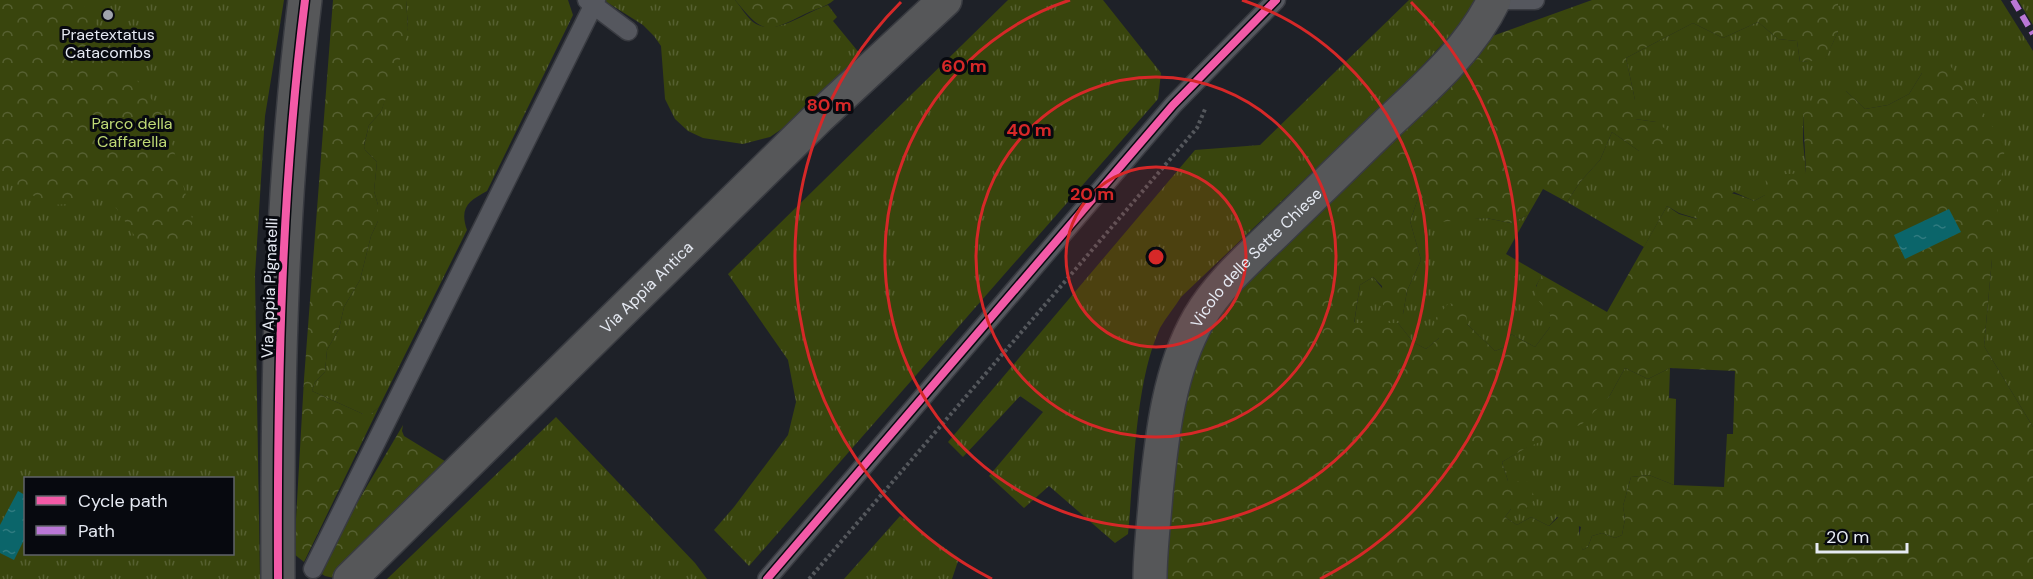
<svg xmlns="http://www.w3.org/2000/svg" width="2033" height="579" viewBox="0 0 2033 579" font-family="'DM Sans',sans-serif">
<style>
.grass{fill:url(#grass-tufts);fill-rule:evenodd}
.forest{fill:url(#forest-crowns);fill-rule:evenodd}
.water{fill:url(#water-ripples)}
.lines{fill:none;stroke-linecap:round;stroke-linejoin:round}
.lane-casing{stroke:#393b41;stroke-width:21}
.secondary-casing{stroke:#393b41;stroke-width:36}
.path{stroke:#54575c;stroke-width:4;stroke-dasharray:3 3;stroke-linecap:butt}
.lane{stroke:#55575e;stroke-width:18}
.secondary{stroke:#565759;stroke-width:33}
.quiet{stroke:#ba77d6;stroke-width:6;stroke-dasharray:12 6;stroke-linecap:butt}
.cycleway-casing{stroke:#07090f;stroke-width:11}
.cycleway{stroke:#f35aa7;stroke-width:8}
.ring{fill:none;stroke:#d62828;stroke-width:3}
.poi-dot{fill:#a0a4ac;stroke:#07090f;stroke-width:2}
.labels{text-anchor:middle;stroke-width:6;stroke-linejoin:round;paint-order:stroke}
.poi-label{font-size:16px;fill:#e6eaf3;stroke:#07090f}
.park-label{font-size:16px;fill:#bfd975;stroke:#07090f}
.street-label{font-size:16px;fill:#e6eaf3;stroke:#07090f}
.centre{fill:#d62828;stroke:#07090f;stroke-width:3}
.ring-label{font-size:18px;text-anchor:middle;font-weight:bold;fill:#d62828;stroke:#07090f;stroke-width:6;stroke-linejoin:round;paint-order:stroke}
</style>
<defs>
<pattern id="grass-tufts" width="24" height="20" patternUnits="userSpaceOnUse" patternTransform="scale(1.5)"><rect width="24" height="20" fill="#39450d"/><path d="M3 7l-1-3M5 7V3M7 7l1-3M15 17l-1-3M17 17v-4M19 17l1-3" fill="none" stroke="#566031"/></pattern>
<pattern id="forest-crowns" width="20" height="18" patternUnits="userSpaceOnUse" patternTransform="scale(1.5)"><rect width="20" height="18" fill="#39450d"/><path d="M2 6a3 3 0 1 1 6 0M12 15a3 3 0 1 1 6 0" fill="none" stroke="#566031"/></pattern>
<pattern id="water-ripples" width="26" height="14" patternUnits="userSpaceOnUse" patternTransform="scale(1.5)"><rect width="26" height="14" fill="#0b656a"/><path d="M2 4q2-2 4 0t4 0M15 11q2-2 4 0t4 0" fill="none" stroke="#2f7b80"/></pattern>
</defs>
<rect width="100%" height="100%" fill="#1e2128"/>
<path class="grass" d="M0,0H284L265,116L255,275L260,579H0ZM26,478H232V554H26Z
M406,0H568L573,15L487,191C469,201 459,207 467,230L379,407L371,414H363L312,391L315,382L325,372L327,350L339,329L344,307L360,280L371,236L378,221V205L374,191L377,162L365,150L364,146L369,125L381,112L408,28Z
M605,0H735C741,7 746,16 753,22C775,38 805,12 828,5L837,17L833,21L865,60L792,122L770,137L743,144L703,138L688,131L675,119L665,99L661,46L654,36L643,25L605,1Z
M1008,0H1103L1161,73L1158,99L749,566L714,530L734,507L788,435L796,402L788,360L728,274Z
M1409,0H1477L1471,13L1412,77L1181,297C1175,307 1166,317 1160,328C1135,382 1134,473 1128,534L1115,543L1049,486L1024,508L989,476L1043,412L1020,396L963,457L948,442L1195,150L1260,145Z
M1838,0H2001L2033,51V427L1984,346L1992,259L1922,73L1909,94L1888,105L1865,109L1846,91L1803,114V141L1806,173L1754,201L1734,192L1698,219L1679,213L1667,206L1644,247L1567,202L1580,182L1600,160L1612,132L1639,151L1656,122L1635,119V100L1626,58L1693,23L1723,38L1758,22L1778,39L1797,41L1800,62L1825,59L1838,32Z
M2018,0H2033V25Z
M1419,196L1466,219L1486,218L1511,223L1528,215L1506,254L1542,275L1536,286L1550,313V327L1535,347L1511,334L1505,347L1495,351L1467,324L1439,338L1426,349L1413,342L1398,323L1354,324L1360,285L1373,277L1403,314L1407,291L1421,260L1410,221Z
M1625,368L1648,379L1670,368L1669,398L1676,399L1674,485L1649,475L1631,477L1623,506L1625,519L1622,535L1615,538L1602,533L1592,536L1588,547L1583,550L1578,541L1581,527L1557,517L1549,526L1531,517L1517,525L1505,517L1511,509L1508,481L1502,462L1609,397Z
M556,417L695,563L707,579H387Z
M900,516L959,558L952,579H844Z"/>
<path class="forest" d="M0,0H81L106,40L165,117L193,222L184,241H138L103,188L91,191L88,203L51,205L0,178Z
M333,0H406L408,28L405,45L381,112L369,125L364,145L365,150L377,162L374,191L378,205V221L371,236L360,280L344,307L339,329L327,350L325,372L315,382L312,391L363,414H371L379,407L304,562L294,554L304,379Z
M735,0H834C826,7 815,9 805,14C766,34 763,34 735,0Z
M1592,0H1838V32L1825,60L1800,62L1797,41L1778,39L1758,22L1723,38L1693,23L1626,58L1635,100V119L1656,122L1671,133L1663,150L1639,151L1612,132L1600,160L1580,182L1567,202L1543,189L1528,215L1511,223L1486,218L1440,222L1419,196L1410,221L1421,260L1407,291L1403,314L1383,305L1382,286L1373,277L1360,285L1354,323H1398L1413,342L1426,349L1439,338L1434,320L1449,303L1466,308L1467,324L1495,351L1505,347L1511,334L1535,347L1550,327V313C1536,299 1530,294 1542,275L1607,312L1667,206L1679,214L1697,219C1698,213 1699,204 1702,200C1714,184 1740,195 1754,201L1765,195L1766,175L1806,173L1803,114L1823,92L1846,91L1865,109L1888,105L1909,94L1922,73L1947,62L1967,87L2005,146L1992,259L1984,346L2033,427V579H1158L1176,407L1215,309L1487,38ZM1625,368L1648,379L1670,368L1735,371L1733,434H1727L1724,487L1674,485L1649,475L1631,477L1623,506L1625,519L1622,535L1615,538L1602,533L1592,536L1588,547L1583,550C1577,538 1581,529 1577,516L1565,511L1549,526L1531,517L1517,525L1505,517L1511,509L1524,510L1535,499L1529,482L1508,481L1502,462L1526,448L1582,424L1609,397Z
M403,425L402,431L404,436L448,463L334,578L325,576L317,571Z"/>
<path class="water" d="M1949,209L1961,232L1905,259L1894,235Z
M18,491L25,495V538L14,560L0,553V525Z"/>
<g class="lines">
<g class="lane-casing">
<path id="lane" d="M587,0L628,31
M1505,0H1535
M313,569L596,0
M767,579L1173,105L1276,0"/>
</g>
<g class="secondary-casing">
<g id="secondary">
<path d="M278,579C277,385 281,192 305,0"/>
<path id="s1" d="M350,579L819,117L945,0"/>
<path id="s2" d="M1150,579C1150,550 1154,522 1156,493C1162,435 1169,370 1199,318C1218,285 1250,257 1277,231C1313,196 1349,161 1385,126C1424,89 1470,50 1494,0"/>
</g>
</g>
<path class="path" d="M809,579L1197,128L1206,107"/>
<use href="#lane" class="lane"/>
<use href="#secondary" class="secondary"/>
<path class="quiet" d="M2013,0L2033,34"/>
<g class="cycleway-casing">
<path id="cycleway" d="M278,579C277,385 281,192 305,0
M767,579L1173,105L1276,0"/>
</g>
<use href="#cycleway" class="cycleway"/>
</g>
<circle cx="1156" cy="257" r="90" fill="#d62828" fill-opacity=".12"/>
<g class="ring">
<circle cx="1156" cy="257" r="90"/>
<circle cx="1156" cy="257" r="180"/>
<path d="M1242 0A271 271 0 1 1 1070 0"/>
<path d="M992 579A361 361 0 0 1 901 2M1411 2A361 361 0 0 1 1320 579"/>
</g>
<circle class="poi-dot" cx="108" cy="15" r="6"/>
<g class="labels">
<g class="poi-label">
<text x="108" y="40">Praetextatus<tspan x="108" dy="18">Catacombs</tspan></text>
</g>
<g class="park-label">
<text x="132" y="129">Parco della<tspan x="132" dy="18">Caffarella</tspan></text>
</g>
<g class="street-label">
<text dy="6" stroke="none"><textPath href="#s2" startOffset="351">Vicolo delle Sette Chiese</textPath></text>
<text transform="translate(269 288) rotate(-88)" y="6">Via Appia Pignatelli</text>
<text dy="6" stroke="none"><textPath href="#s1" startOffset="416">Via Appia Antica</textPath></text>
</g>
</g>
<circle cx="1156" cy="257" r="9" class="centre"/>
<g class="ring-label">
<text x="964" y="72">60 m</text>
<text x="829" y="111">80 m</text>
<text x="1029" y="136">40 m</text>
<text x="1092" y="200">20 m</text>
</g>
<rect x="24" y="477" width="210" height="78" fill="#07090f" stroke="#60636a" stroke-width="1.5"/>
<rect x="36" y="496" width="30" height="9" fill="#f35aa7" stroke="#60636a" stroke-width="1.5"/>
<text x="78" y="507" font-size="18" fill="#e6eaf3">Cycle path</text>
<rect x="36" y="526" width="30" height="9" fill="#ba77d6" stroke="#60636a" stroke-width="1.5"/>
<text x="78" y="537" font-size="18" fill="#e6eaf3">Path</text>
<path d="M1817 543v9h90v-9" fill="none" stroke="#e6eaf3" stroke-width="3"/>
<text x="1826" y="543" font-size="18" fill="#e6eaf3" stroke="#07090f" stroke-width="4.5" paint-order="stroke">20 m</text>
</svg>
